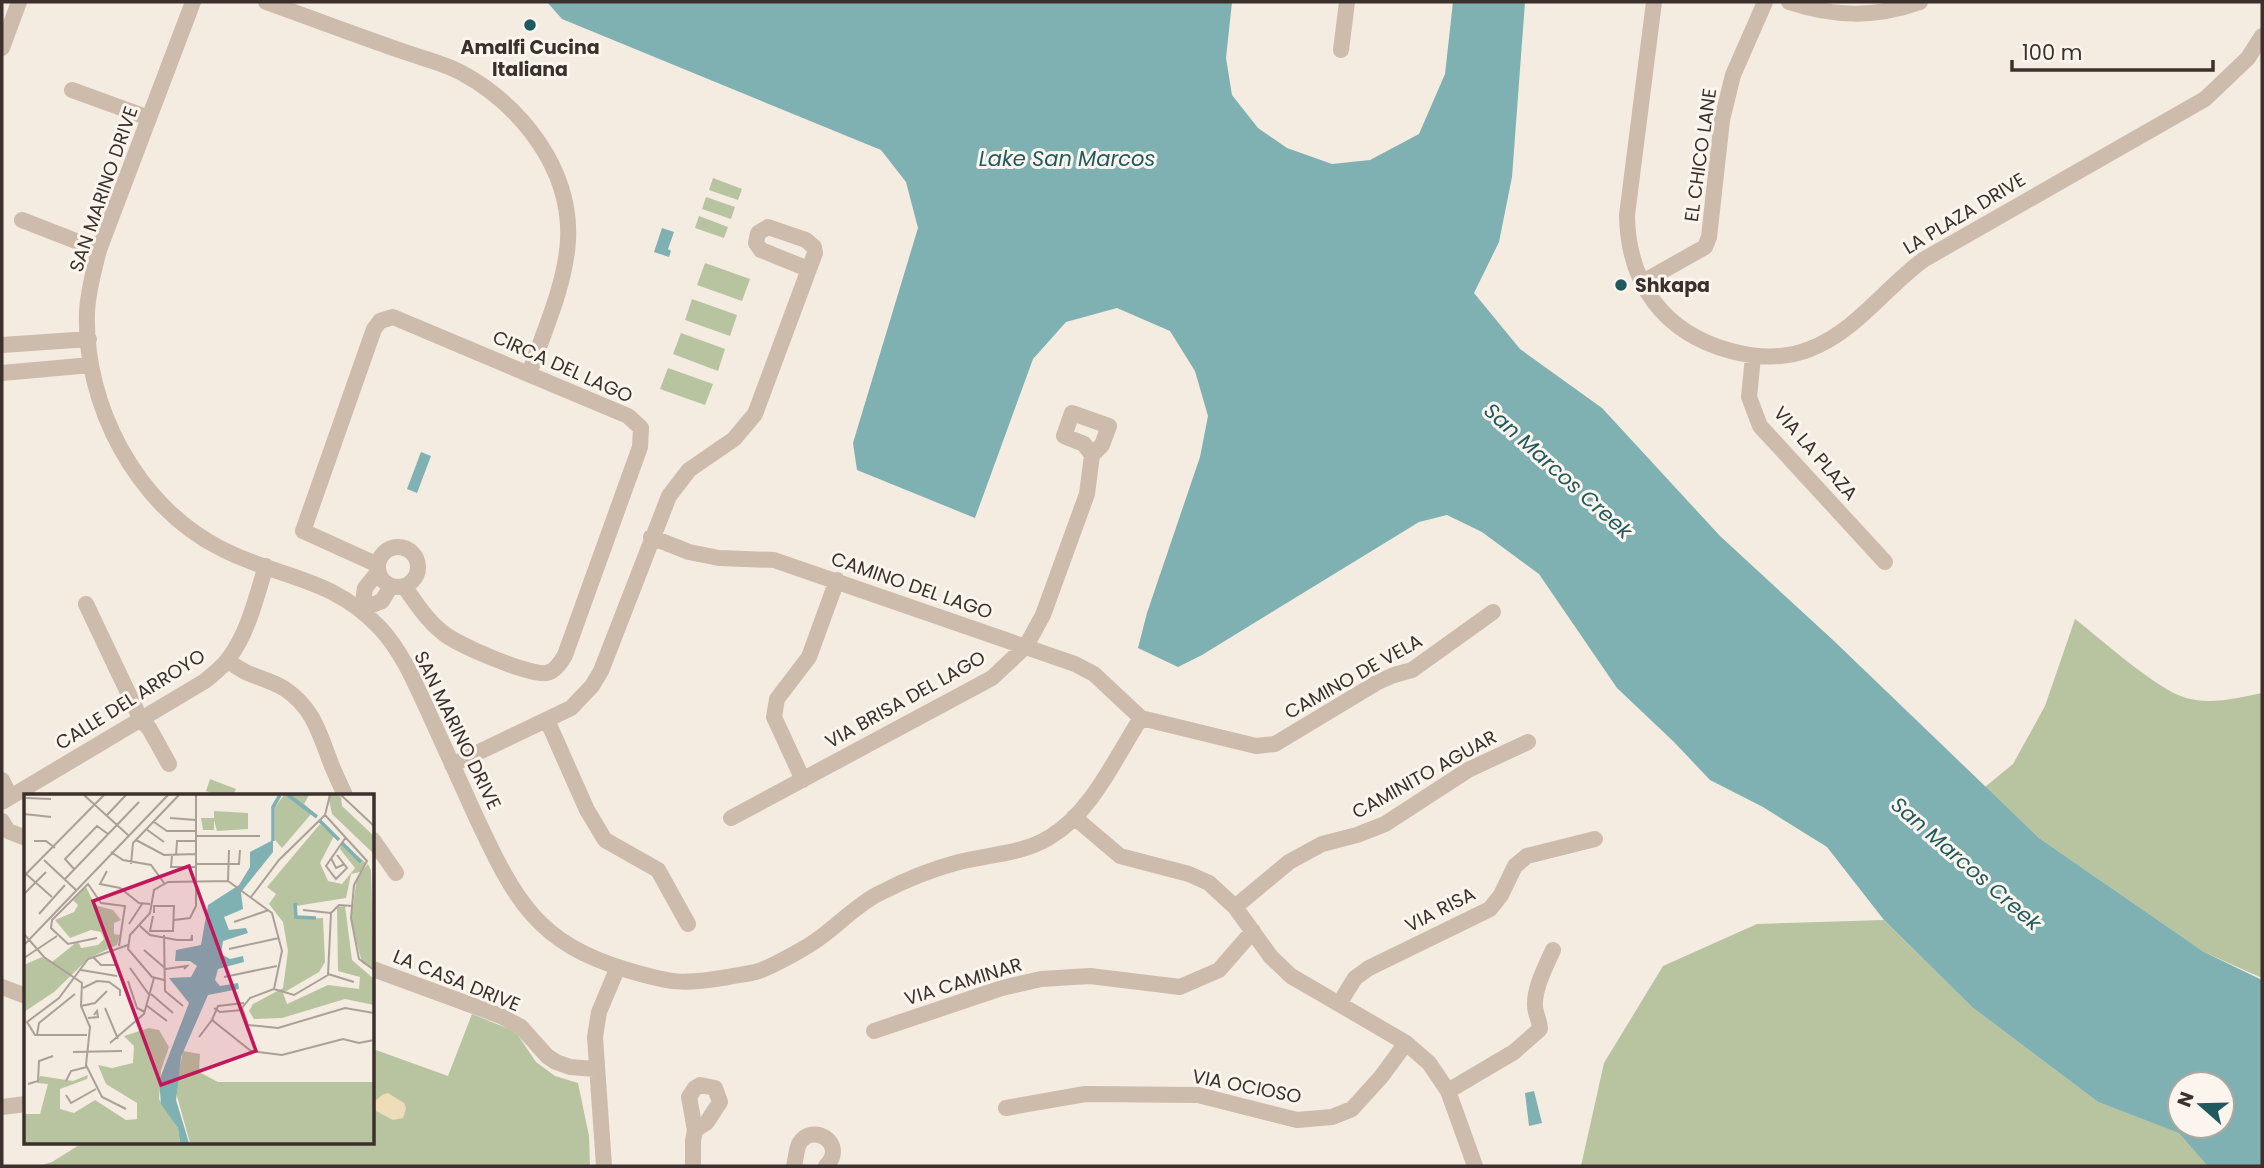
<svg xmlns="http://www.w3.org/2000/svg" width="2264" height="1168" viewBox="0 0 2264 1168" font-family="Poppins,sans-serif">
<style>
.green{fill:#b8c4a0}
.sand{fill:#efdcb8}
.water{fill:#7fb0b2;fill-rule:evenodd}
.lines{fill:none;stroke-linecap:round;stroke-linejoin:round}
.minor{stroke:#cdbbac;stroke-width:16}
.poi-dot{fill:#1f5a5e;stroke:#fbf5ee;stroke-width:2.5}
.labels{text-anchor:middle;stroke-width:6;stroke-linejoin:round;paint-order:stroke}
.poi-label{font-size:19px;font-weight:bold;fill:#3b302b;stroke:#fbf5ee}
.street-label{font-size:19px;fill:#3b302b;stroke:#fbf5ee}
.water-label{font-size:21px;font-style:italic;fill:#1f5a5e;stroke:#fbf5ee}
.inset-river{fill:none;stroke:#7fb0b2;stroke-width:3.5}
.inset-road{fill:none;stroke:#aaa098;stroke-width:2}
.view{fill:#c2185b;fill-opacity:0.15;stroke:#c2185b;stroke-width:3.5}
.inset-edge{fill:none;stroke:#3b302b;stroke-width:3.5}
</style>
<rect width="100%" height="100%" fill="#f4ebe1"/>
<path class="green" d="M713,178L742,189L738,200L709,190Z
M706,197L735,207L731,219L702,209Z
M699,216L728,227L724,238L695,228Z
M705,263L750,279L742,301L697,285Z
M692,299L737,315L730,336L685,320Z
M681,333L725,349L718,371L673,354Z
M668,368L713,384L705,405L660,389Z
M2075,619C2102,640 2156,689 2186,698C2211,705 2238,698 2262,693V978L2204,952L2039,838L1985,787L2013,764L2045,706Z
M210,779L236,789L233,795H218L206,791Z
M1884,920L1972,1007L2098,1102L2180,1133L2211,1166H1581L1604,1063L1663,966L1757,924Z
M472,1014L509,1029L517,1034L536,1062L555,1076L578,1083L589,1136L590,1166H39L52,1162L84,1142H373V1049L448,1076Z"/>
<path class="sand" d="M388,1093L404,1103L406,1108L403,1118L393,1120L374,1110V1102L382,1095Z"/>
<path class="water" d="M547,2H1232L1226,58L1232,95L1258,128L1287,148L1332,164L1370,160L1419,134L1445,74L1453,2H1525L1512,177L1499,242L1474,293L1520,349L1602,408L1720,536L1834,641L2039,838L2204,952L2262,980V1166L2207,1165L2179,1133L2098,1102L1972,1007L1884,920L1827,847L1763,807L1710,780L1674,742L1617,688L1539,574L1482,532L1447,515L1419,522L1202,655L1178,667L1138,648L1147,613L1200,457L1208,416L1195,371L1170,331L1117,308L1066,322L1033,359L975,518L857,470L853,443L918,228L906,182L881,150L562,19ZM2222,1084V1126H2180V1084Z
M662,228L674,232L668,249L671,251L669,257L654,252Z
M421,452L431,456L417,493L407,489Z
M1534,1091L1542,1123L1529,1126L1525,1093Z"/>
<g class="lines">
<path class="minor" d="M193,2L99,250C94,270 88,291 87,312C84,405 136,505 220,548C279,579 332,576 381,629C402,652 415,683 428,711C444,747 461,783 477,819C515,900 537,943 627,970C671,983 682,985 728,977C738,975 749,974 759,971C775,965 808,947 821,937C840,923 857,905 878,894C903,881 932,869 959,862C990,854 1023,854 1050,837C1092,812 1115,758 1141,718
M266,2C311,18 356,35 402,51C421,58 444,63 462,73C522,106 572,170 568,241C565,286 544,331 529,374
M1654,2L1627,215C1628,284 1664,333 1731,351C1757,358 1785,359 1810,349C1856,331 1884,289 1923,260L2205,99L2248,58L2262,36
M1789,2C1834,17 1875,18 1920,2
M2,48L19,2
M1341,50L1347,2
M72,90L149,118
M22,220L99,250
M1641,283L1705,247L1709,237L1722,120L1733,75L1765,2
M2,345L89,339
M1753,357L1749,397L1760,426L1885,562
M2,373L91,365
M651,537L689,552L719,558L774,560L1075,664L1094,674L1141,718L1256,746L1275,744L1378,682L1394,675L1412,670L1493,612
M378 567a20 20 0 1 1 40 0a20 20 0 1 1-40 0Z
M378,565L303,531L374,329L380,321L393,317L628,416L641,428L640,447L565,655C561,662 555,672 546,673C530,676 455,644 442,632C427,620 415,602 404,586
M378,572L365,588L362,609L382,601L391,586
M86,604L141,720L149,728L169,764
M228,660C246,677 266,677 285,689C313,708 319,732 330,761C334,772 340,784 345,795
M547,720L587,810L605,840L658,870L688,924
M452,765L571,708L592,686L601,671L669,496L689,470L734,439L755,414L815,253L814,247L806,240L768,227L758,233L756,243L761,250L808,269
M2,780L10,796
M803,780L774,717L777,699L809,657L837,580
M2,802L205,681C213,674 223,667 229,658C249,631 256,597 266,566
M1074,817L1120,856L1189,874L1209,883L1235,907L1271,957L1291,976L1406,1043L1429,1063L1448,1091L1475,1166
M731,818L992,678L1026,646L1043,615L1087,494L1092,455L1102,445L1109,426L1072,413L1064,436L1084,444L1092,455
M2,821L8,831L26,838
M373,840L396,873
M1235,907L1289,862L1322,844L1357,835L1385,824L1468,770L1528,742
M373,969L501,1016L521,1027L547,1056L556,1062L570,1067L595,1069
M2,987L26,996
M1339,1004L1355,978L1369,968L1490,909L1501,895L1515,866L1527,856L1595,839
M874,1031L1002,988L1041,979L1090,976L1180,987L1219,970L1253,931
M700,1085L715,1088L720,1102L707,1122L695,1130L689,1097L695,1088Z
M1448,1091L1514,1052L1540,1029C1540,1020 1535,1014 1535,1006C1534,988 1546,966 1553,950
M2,1107L26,1104
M1006,1108L1085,1094L1198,1095L1297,1120L1332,1117L1352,1109L1381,1077L1406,1043
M604,1166L595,1037L599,1012L618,967
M693,1166V1141L695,1130
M794,1166C796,1159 796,1150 799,1144C812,1121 848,1144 826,1166"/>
</g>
<g class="poi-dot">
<circle cx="530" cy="25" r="7"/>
<circle cx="1621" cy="285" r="7"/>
</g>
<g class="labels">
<g class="poi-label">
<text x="530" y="54">Amalfi Cucina<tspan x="530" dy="22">Italiana</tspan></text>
<text x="1635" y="292" text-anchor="start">Shkapa</text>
</g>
<g class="street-label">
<text transform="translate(1700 155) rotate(-82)" y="7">EL CHICO LANE</text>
<text transform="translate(103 189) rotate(-71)" y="7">SAN MARINO DRIVE</text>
<text transform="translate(1964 213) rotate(-31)" y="7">LA PLAZA DRIVE</text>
<text transform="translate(563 366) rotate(24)" y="7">CIRCA DEL LAGO</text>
<text transform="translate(1816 453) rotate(49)" y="7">VIA LA PLAZA</text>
<text transform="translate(912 585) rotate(19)" y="7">CAMINO DEL LAGO</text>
<text transform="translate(1353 676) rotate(-29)" y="7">CAMINO DE VELA</text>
<text transform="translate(130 699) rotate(-32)" y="7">CALLE DEL ARROYO</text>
<text transform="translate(905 699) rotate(-29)" y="7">VIA BRISA DEL LAGO</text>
<text transform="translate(458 730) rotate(64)" y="7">SAN MARINO DRIVE</text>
<text transform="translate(1424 774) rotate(-29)" y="7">CAMINITO AGUAR</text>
<text transform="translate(1440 909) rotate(-27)" y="7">VIA RISA</text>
<text transform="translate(457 980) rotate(22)" y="7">LA CASA DRIVE</text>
<text transform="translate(963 981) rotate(-17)" y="7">VIA CAMINAR</text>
<text transform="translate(1247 1086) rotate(11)" y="7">VIA OCIOSO</text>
</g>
<g class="water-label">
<text x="1067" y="166">Lake San Marcos</text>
<text transform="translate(1558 471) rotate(42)" y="7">San Marcos Creek</text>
<text transform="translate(1966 864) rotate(41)" y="7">San Marcos Creek</text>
</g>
</g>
<g transform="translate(24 794)">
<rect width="350" height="350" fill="#f4ebe1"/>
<path d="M260,1H285L280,10L294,22L288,19L258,54L251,46V13ZM295,1H314L317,3L318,12L350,42V60L308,20L304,1ZM190,17L224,19V35L193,37L190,26V36H179L177,24H190ZM296,30L310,42L296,69L304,87L318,90L331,74L316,55L318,49L342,69L336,78L327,80L322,104L272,112L271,120L276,125L299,124L301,168L295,178L259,199L263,210L304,191L335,195L336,183L314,177L313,113L321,112L328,166L350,185V211L321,205L258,224L230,225L225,217L229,210L259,194L264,157L259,128L245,110L252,100L243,93ZM344,70L347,76L350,176L338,169L327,125L333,83ZM62,93L71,111L89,116L97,126L90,129V140L96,141L93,151L65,164L30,198L0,218V171L18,163L28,168L54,147L57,154L74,151L80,145L77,138L67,136L46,144L31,126L50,118L54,111L49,106ZM125,234L135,236L145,253L137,276L135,305L154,334L156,349H0V320H16L24,290L13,289L16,282L49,287L64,281L63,285L36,295V315L50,319L71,306L102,326L113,325V309L82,290L74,271L88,274L109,269L110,252L100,242ZM159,257L176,260L175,278L194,288H350V349H166L151,295Z" fill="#b8c4a0"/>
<path d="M249,46V58L217,98L219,115L200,123L205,136L222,134L224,139L199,147L197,160L206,165L219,162L220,168L194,175L191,186L196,192L214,189L215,195L184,201L157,263L152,306L165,349H156L154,334L137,310L135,287L165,209L145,184L167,183L173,172L166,167H151L152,156L177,151L184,111L215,91L226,73V58Z" fill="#7fb0b2"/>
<path class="inset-river" d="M264,1L293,23M296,27L315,46M249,47V13L256,1M318,49L337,68M271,109L272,123L292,124"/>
<path class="inset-road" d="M60,1L104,41M306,1L301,21L343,67L330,91L327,124L335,165L350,176M317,1L350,32M2,4L27,5M0,20L27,23M83,21L102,1M146,24L172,26M130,28L143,37H172M122,35L140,48M171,42H236M112,46L140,61L172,60M10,47H22L31,54M87,58L99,66L127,71L140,89M313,61L323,74L312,85L302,72L322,43M148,62L147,73H172M152,62L153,47H172M307,64L312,74L321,70M20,66L52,96M107,70L109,49L155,1M172,70H215L216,56M50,75L41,65L73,32L84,40M83,77L76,90L96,94L115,109L126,110M2,80L28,103M0,82L80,1M41,85L115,8M204,87L205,56M0,100L22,78M227,103L255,66L301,21M279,116L307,119M15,120L41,91M129,122L126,137H149L150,112H130V119M150,126L166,124L172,112V1M210,128L245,116M105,130L118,110M116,132L126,141L153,146H168V141L167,146M0,140L20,163L58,189L57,212L66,233L62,271L78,303L102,315M140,141L141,197L159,212M73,144L44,150L27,134L28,126L64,90L77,109L101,112L95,152M0,151L144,1M205,155L255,144M120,156L142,175L163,172L160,175M69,163L77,171H93M0,164L33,142M106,174L126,202M57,176L93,182M304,180L330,188M200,183L253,172M140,186L128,183L104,155L106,141L126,119L130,96L144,88L204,87L248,119L258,157L250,195L226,204L218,214L224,231L254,234L321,214L350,219M104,187L113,214L121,218M59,194L73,187L85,188L96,196V202M250,195L270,201L304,181L307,119L315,111L328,112M127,200L149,219M220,209L194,212L188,226L227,257L258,261L319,245L335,249L350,246M122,211L143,227M57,212L71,209L83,197L80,200M81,214L94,245M190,214L196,218L218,216M64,224L74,223L73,217L70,221M13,241L15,229L51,200M63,241H11L3,228L35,204L64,165L104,151M175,243L188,226M86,249L120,220L130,184M49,258L98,257M42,287L47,277L63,273M4,290L14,287L15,267L29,262M42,301L47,309L72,295"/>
<path class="view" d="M165,72L232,257L137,291L69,107Z"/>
<rect width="350" height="350" class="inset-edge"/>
</g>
<rect width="2264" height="1168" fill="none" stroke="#3b302b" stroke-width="7"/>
<g transform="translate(2201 1105) rotate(290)"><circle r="33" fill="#fbf5ee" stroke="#aea6a0" stroke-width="2"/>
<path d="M0-5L12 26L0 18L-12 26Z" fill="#1f5a5e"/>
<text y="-10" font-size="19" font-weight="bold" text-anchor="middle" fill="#3b302b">N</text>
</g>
<path d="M2012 60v10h201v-10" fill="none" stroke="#3b302b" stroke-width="3.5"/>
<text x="2022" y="60" font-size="21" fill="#3b302b" stroke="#fbf5ee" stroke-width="5" paint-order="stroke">100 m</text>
</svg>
